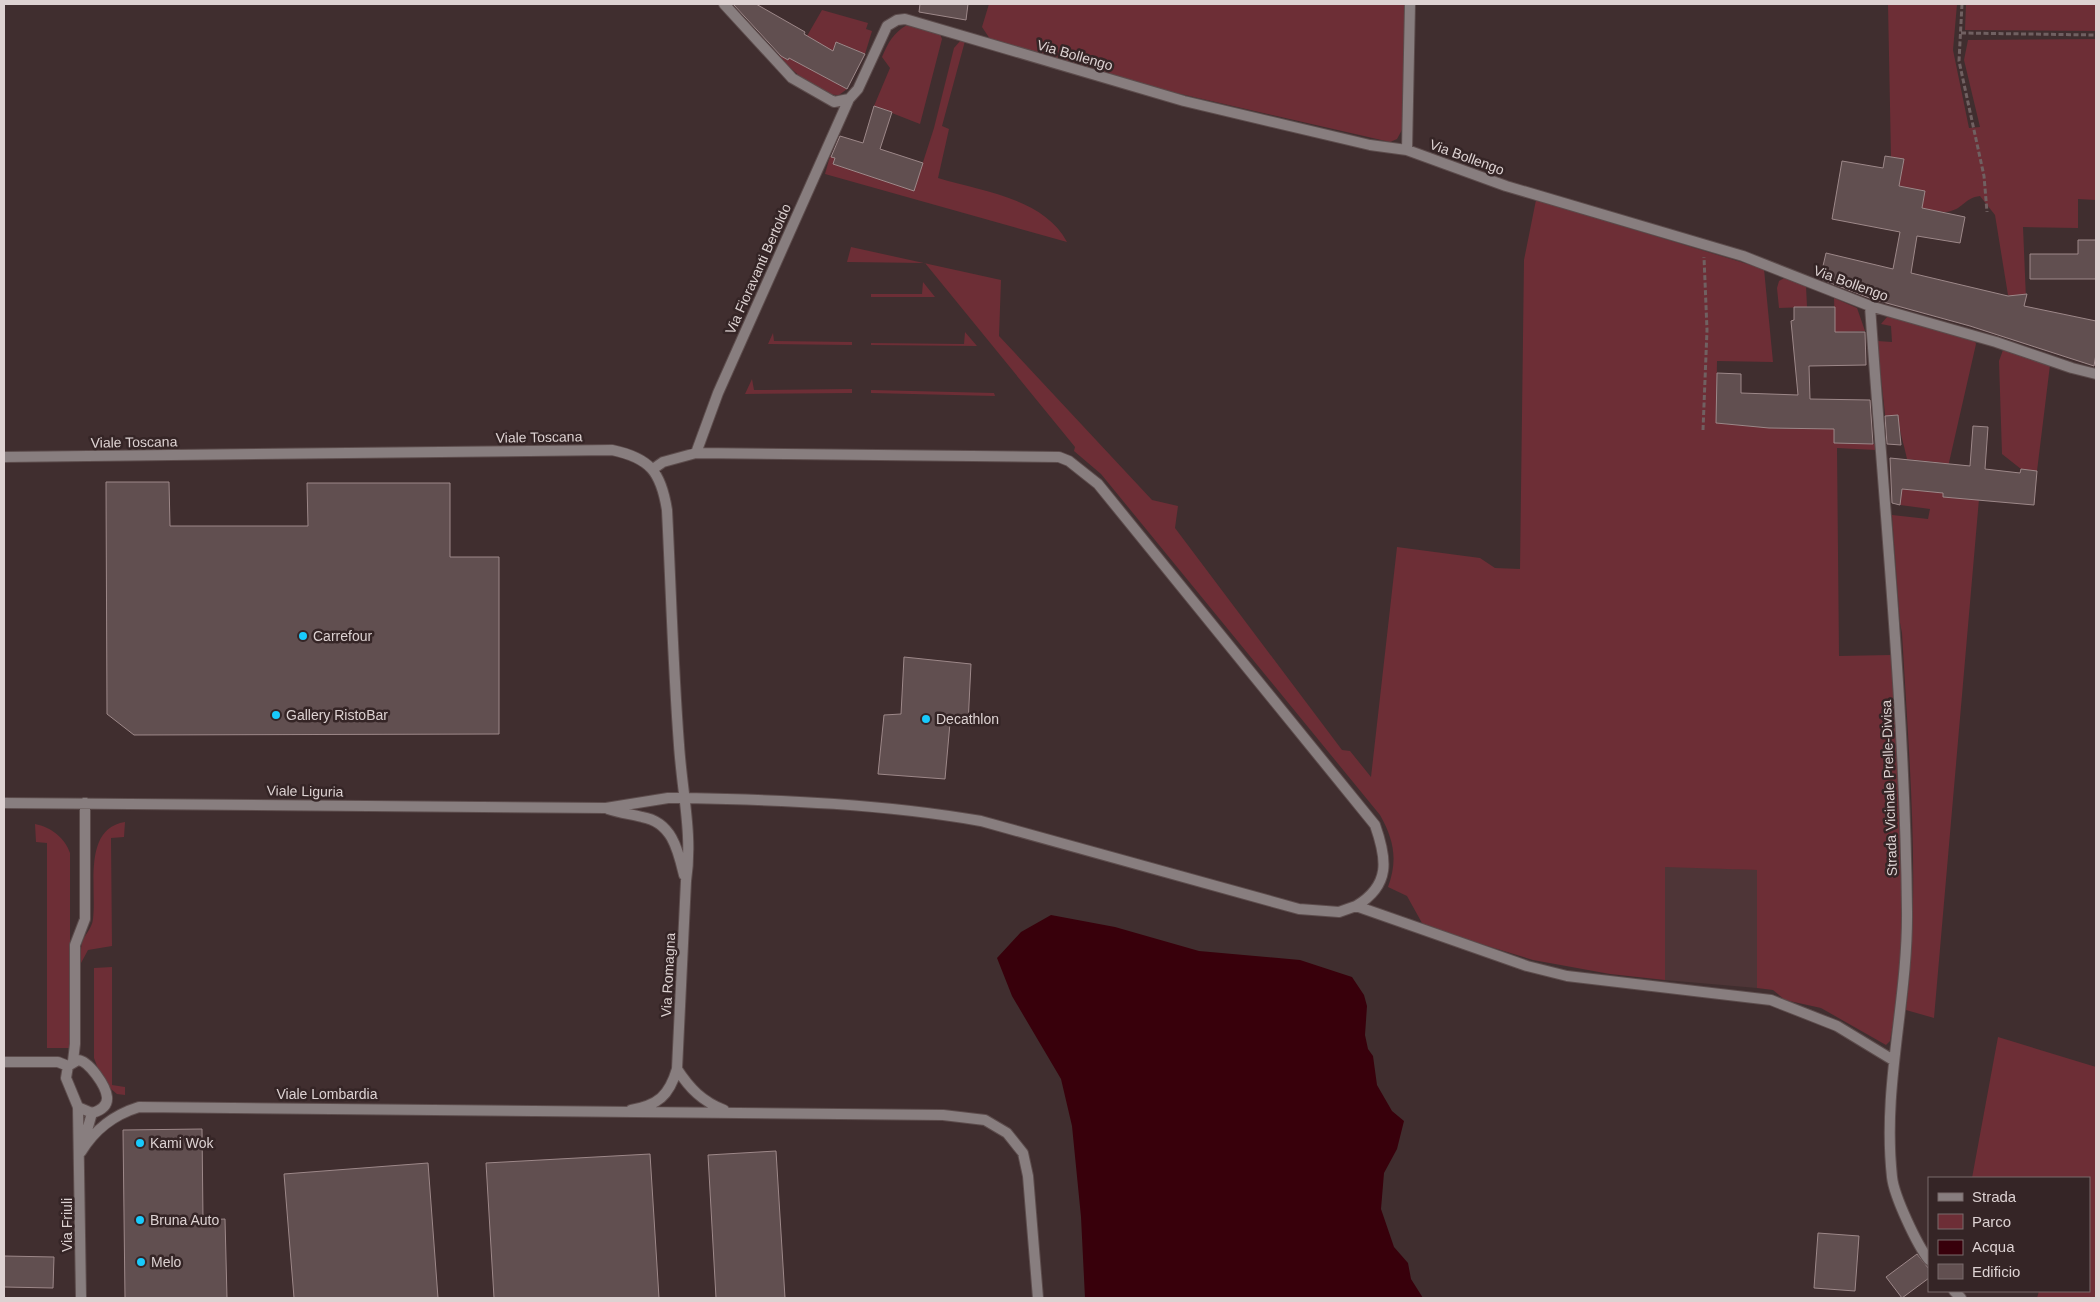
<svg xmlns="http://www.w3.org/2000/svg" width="2100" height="1302" viewBox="0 0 2100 1302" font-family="Arial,sans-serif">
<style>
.built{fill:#4e3537}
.green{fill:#6d2e36}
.water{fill:#38000b}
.building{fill:#614f50;stroke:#9d8889}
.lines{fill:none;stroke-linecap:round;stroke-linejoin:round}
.street-casing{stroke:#5c4c4c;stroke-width:12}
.path{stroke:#706061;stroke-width:3;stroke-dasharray:5 2.5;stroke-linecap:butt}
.street{stroke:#887e7f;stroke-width:10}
.poi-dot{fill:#18cafc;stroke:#352526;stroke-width:2}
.labels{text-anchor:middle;stroke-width:5;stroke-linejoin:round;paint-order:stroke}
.street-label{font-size:14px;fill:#ddd2d2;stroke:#352526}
.poi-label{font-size:14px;fill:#ddd2d2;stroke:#352526;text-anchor:start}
</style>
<rect width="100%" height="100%" fill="#402e2f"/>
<path class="built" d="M1665,866L1757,870V988L1665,980Z"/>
<path class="green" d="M989,4H1406L1404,126L1397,139L1390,142L1146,86L990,39L982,27Z
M1888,4H1957L1953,50L1969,128L1980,127L1964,60L1968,40L2096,39V200L2078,199V228L2023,227L2026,299L2008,295L1995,215L1980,196C1965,198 1963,208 1951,211C1943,214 1930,209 1922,208L1925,191L1899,186L1904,159L1891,157Z
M1966,4H2096V31L1965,30Z
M822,10L868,23L866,29L872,31L865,54L837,42L833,51L807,36Z
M907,25L940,34L942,39L920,124L874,106L890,68L882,57C888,43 893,33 907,25Z
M961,40L965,41L942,126L949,129L938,178C981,191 1044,198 1067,242L825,174L830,156L835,158L833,164L914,190L934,128L954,48Z
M779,55L788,60L789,58L847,89L839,95C817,96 794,70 778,57Z
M1536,200L1764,269L1773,362L1717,361L1716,423L1769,428L1834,429V443L1876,444V450L1837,448L1839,656L1891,655C1897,780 1914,918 1890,1041L1886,1045L1821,1008L1785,1000L1773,990L1757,988V870L1665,867V980L1610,974L1533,960L1432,929L1422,923L1407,896L1388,887C1398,860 1394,840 1380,815L1101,474L1074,451L1075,447L925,263L847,262L851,247L1001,280L999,336L1152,500L1178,506L1175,528L1342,750L1350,751L1371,777L1397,547L1480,558L1495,568L1520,569L1524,260Z
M1786,277L1806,286L1807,307L1779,308L1777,288L1779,281Z
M923,282L935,297H871V294H922Z
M1834,298L1857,308L1865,331L1835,332Z
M1887,317L1898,318L1974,339L1976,344L1948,467L1944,463L1907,459C1904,444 1899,431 1898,415L1889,416V423H1886L1877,341L1892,342L1891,326L1881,324Z
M965,332L977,346L871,345V343L964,344Z
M773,333L774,341L852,342V345L768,344Z
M2003,350L2050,365L2037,471L2021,469L2002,454L1999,361Z
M752,379L754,390L852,389V393L745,394Z
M871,390L994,393L995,396L871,393Z
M1902,489L1943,493V497L1979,499L1934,1018L1906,1010C1921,885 1909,759 1902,633L1900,623L1892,515L1928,519L1930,509L1900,505Z
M125,822L124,837L111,838L112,946L88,950L81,963C81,956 80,947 83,940C86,933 92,928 93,919C97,888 82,829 125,822Z
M35,824C51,827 65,838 70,853V1048H47V843L36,842Z
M112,967V1085L125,1087V1095L117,1094L111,1089L100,1074L94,1058V968Z
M1998,1037L2096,1067V1298H2037L2039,1291H2089V1178H1972Z"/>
<path class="water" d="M1051,915L1115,927L1199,951L1300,960L1352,977L1364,995L1367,1006L1365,1035L1368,1049L1373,1056L1377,1085L1392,1111L1404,1121L1397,1149L1384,1173L1381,1209L1394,1247L1408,1263L1411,1279L1423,1298H1085L1081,1217L1072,1126L1061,1079L1012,996L997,958L1021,932Z"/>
<path class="building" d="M733,4H756L805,32L804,34L833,51L836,42L865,54L847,89L789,58L788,60L781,56Z
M920,4H968L966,20L919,12Z
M874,106L892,112L880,149L923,163L914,191L833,164L835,158L831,157L840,136L863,143Z
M1885,156L1904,159L1899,186L1925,191L1922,208L1965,217L1960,243L1917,236L1911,273L2008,296L2027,294L2024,306L2096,321V354L2094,366L1970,326L1872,299L1820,279L1826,253L1893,269L1900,232L1832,219L1842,161L1883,168Z
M2078,240H2096V279H2030V254H2078Z
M1794,307H1835V332H1865L1866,365L1809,366L1810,399L1870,400L1873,444L1834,443V429L1769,428L1716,423L1717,373L1741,374V393L1798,395L1791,321L1794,320Z
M1898,415L1901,445L1887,444L1885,416Z
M1973,426L1988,427L1985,469L2020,473L2021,469L2037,471L2034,505L1943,497V493L1902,489L1900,505L1892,503L1890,458L1970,466Z
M106,482H169L170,526H308L307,483H450V557H499V734L134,735L107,714Z
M904,657L971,664L968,724L950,723L945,779L878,774L884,715L901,714Z
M202,1129L203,1220L225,1219L227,1298H125L123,1130Z
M776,1151L785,1298H716L708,1155Z
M650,1154L659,1298H494L486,1163Z
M428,1163L438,1298H294L284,1174Z
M1818,1233L1859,1236L1855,1291L1814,1288Z
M1917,1254L1929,1269V1278L1902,1298L1886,1277Z
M4,1256L54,1257L53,1288L4,1287Z"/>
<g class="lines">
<g class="street-casing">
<path id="street" d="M724,4L792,78L834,102L849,99L858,89L887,26L897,20L905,19L1184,101L1370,145L1407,150L1506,186L1743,256L1870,306L1996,342L2072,368L2096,374
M1407,150L1410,4
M1870,306C1884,508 1905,709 1907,911C1908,1001 1882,1086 1892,1177C1894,1196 1917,1245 1929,1260
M696,453L718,393L849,99
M4,457L612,450C650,458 661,472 667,510C671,589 673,667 679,745C682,792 693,835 686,881L677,1069C669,1096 658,1105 631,1110
M653,469L663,462L696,453L1059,457L1069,461L1098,484L1375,825C1387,859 1391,885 1356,906
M4,803L606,808L668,798H686C785,800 883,804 981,821L1299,909L1339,912L1356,906L1527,966L1567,976L1771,1000L1837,1026L1893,1060
M608,809C620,813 630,814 642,817C672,822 678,850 684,875
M78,1060C89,1061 106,1086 107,1097C108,1107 99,1111 92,1113L78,1107L66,1078L68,1066Z
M73,1061L75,1044V945L85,919V803
M4,1062H58L68,1066
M677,1069C690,1089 702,1101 724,1110
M78,1107L81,1298
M84,1141L92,1113
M81,1152C95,1129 113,1115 139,1107L943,1115L985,1120L1007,1133L1023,1153L1028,1176L1038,1298
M1954,1291L1961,1298"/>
</g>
<path class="path" d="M1962,4L1959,61L1984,176L1987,212
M1961,33L2096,35
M1703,430L1707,330L1704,257"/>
<use href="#street" class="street"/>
</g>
<g class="poi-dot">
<circle cx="303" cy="636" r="5"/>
<circle cx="276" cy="715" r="5"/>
<circle cx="926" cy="719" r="5"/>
<circle cx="140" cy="1143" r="5"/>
<circle cx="140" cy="1220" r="5"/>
<circle cx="141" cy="1262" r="5"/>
</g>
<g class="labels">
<g class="street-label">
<text transform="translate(1075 55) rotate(16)" y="5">Via Bollengo</text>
<text transform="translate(1467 157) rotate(20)" y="5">Via Bollengo</text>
<text transform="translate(758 269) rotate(-66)" y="5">Via Fioravanti Bertoldo</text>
<text transform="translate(1851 283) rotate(20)" y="5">Via Bollengo</text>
<text transform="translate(539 437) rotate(-1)" y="5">Viale Toscana</text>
<text transform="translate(134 442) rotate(-1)" y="5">Viale Toscana</text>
<text transform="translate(1889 788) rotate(-92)" y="5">Strada Vicinale Prelle-Divisa</text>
<text transform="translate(305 791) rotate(1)" y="5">Viale Liguria</text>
<text transform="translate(668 975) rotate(-87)" y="5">Via Romagna</text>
<text x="327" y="1099">Viale Lombardia</text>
<text transform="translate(67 1225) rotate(-90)" y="5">Via Friuli</text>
</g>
<g class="poi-label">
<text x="313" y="641">Carrefour</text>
<text x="286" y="720">Gallery RistoBar</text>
<text x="936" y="724">Decathlon</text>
<text x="150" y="1148">Kami Wok</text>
<text x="150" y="1225">Bruna Auto</text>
<text x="151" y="1267">Melo</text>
</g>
</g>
<rect width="2100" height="1302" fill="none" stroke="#ddd2d2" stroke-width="10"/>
<rect x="1928" y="1177" width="162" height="115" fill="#352526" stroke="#786a6b"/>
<rect x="1938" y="1193" width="25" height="8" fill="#887e7f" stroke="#786a6b"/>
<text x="1972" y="1202" font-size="15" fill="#ddd2d2">Strada</text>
<rect x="1938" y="1214" width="25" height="15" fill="#6d2e36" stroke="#786a6b"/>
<text x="1972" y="1227" font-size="15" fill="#ddd2d2">Parco</text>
<rect x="1938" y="1240" width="25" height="15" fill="#38000b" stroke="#786a6b"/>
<text x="1972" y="1252" font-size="15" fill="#ddd2d2">Acqua</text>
<rect x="1938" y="1264" width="25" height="15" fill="#614f50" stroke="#786a6b"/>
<text x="1972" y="1277" font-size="15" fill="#ddd2d2">Edificio</text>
</svg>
